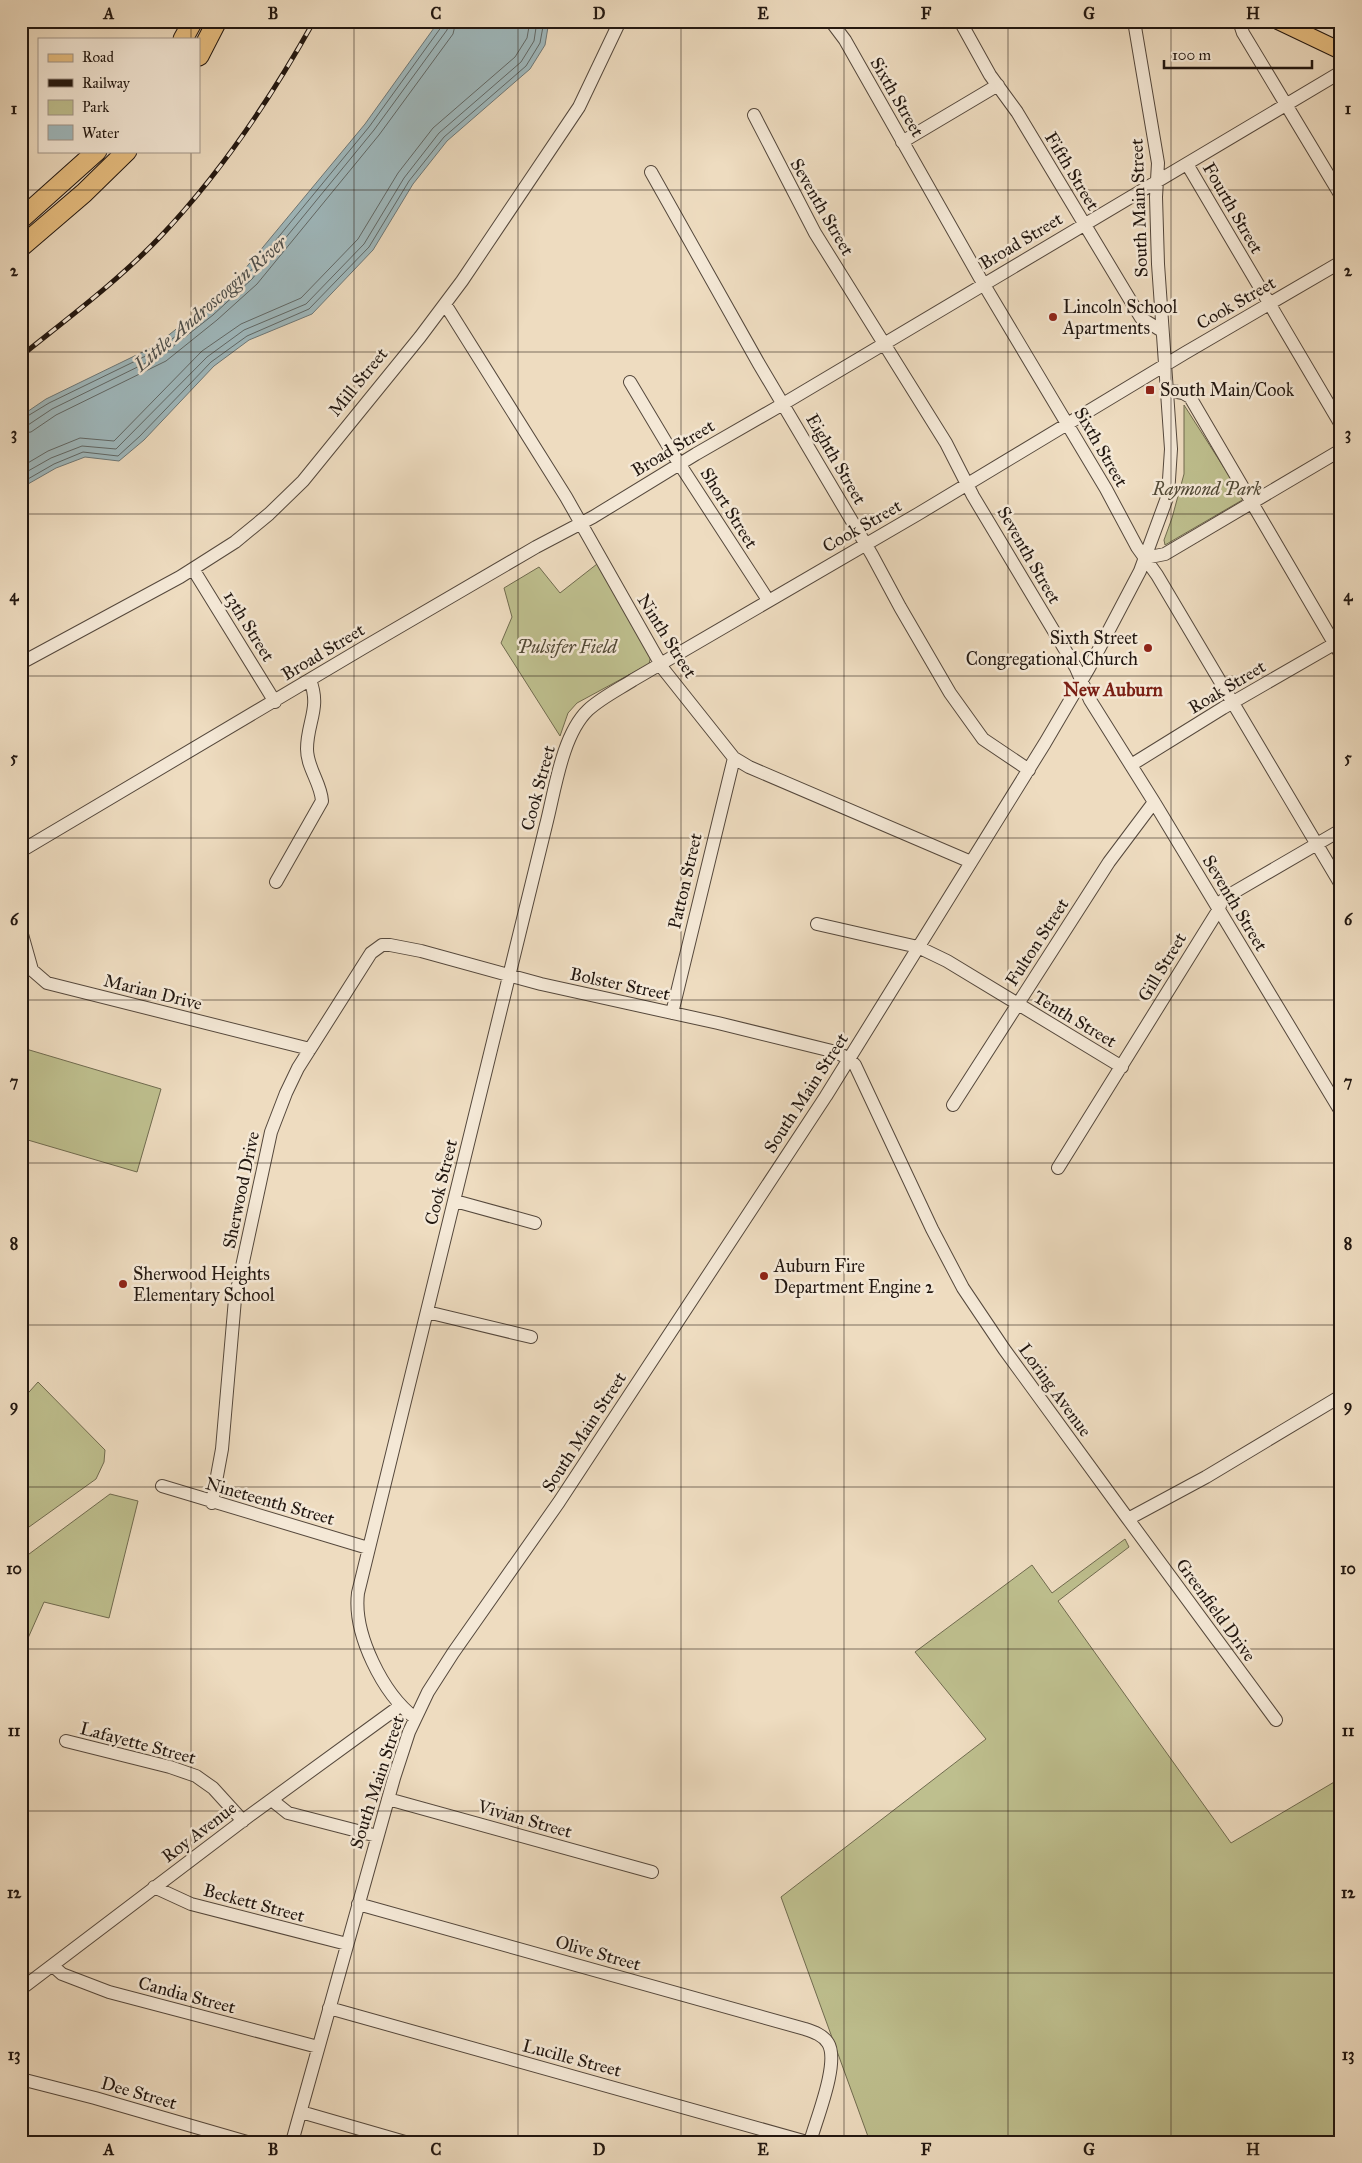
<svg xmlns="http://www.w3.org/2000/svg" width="1362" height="2163" viewBox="0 0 1362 2163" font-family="'IM FELL Great Primer',serif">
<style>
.green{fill:#bebf8e;stroke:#706b4f}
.water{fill:#9fb9be;stroke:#6d7878}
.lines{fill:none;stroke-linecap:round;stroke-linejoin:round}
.shore{stroke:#606867;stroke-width:1}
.minor-casing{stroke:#55483c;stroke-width:14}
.major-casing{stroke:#221710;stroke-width:18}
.highway-casing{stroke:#221710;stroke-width:21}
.minor{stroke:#f4e8d6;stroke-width:12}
.major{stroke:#e7be80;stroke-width:16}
.highway{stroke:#e7be80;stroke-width:19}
.rail-casing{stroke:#221710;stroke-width:5}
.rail{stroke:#f4e8d6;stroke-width:3;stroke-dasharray:9;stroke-linecap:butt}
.grid{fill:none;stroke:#221710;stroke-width:1;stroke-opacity:0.55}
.poi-dot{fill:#8f2418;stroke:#f4e8d6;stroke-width:2}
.labels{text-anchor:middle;stroke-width:5;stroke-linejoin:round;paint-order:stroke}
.street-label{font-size:18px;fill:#221710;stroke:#f4e8d6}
.poi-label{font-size:18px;fill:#221710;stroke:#f4e8d6;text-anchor:start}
.park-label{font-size:18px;font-style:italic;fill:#514936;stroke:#f4e8d6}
.water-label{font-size:19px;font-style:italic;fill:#4e504d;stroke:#f4e8d6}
.neighbourhood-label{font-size:19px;font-weight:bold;fill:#7a1f14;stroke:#f4e8d6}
.neatline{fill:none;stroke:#221710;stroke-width:2}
.grid-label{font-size:16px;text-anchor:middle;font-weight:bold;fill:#221710}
</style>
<rect width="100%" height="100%" fill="#eedcc0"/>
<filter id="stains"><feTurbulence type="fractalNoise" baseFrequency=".004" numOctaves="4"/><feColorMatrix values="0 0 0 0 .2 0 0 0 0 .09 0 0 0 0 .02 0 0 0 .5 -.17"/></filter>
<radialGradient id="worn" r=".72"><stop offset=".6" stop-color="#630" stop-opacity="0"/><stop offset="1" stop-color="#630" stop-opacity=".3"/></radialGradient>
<path class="green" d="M1184,405L1244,499L1165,545L1164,540L1172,518L1184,474Z
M597,564L651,655L649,664L577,703L568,713L560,736L501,643L512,617L504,588L539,567L560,593Z
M26,1049L161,1089L137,1172L21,1138V1065Z
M38,1382L105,1450L104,1462L96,1479L29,1527L21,1518V1401Z
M110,1494L138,1501L109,1618L44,1602L21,1654V1560Z
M1125,1539L1129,1547L1058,1601L1231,1843L1341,1778V2142H870L781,1897L986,1739L915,1652L1032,1565L1052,1593Z"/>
<path class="water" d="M439,21H549L545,45L530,69L447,141L413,184L373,250L312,314L249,340L214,366L144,440L119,461L85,457L56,468L21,488V416L46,399L155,346L205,306L244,270L365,124Z"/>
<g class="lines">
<path class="shore" d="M21,420L49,403L158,350L209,310L248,274L369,127L442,26L443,21
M21,426L28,425L52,409L162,355L213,315L252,279L374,130L447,30L449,21
M21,433L31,432L56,415L166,361L217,320L257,284L379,135L453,34L456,21
M21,467L48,451L80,438L114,441L202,351L241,324L301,298L358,239L398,173L433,128L515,57L527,38L530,21
M21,475L51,458L82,446L116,449L207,357L244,330L306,304L364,244L404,178L439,133L521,62L534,41L537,21
M21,483L54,464L83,452L118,456L140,436L211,362L247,336L309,309L369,247L409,181L444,137L526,66L540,43L544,21"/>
<g class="minor-casing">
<path id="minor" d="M960,21L990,75L1017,112L1141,318L1162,331
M1239,21L1243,33L1341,196
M833,24L845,40L980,278L1106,489L1137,547L1157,575L1341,885
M754,115L815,233L946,443L973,496L1076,668L1090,700L1154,802L1341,1112
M902,142L998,85
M1187,164L1341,425
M651,172L759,364L872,555L900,607L950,693L983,739L1029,770
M445,304L566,497L664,670L734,758L749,767L971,862
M630,382L673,454L768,600
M1167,390L1183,393L1190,397L1341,655
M1145,558L1165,554L1341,450
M193,569L275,702
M21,663L180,577L235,542L269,514L303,481L420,337L462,281L579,107L620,21
M1131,765L1223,708L1341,640
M21,851L363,648L536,547L593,517L696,454L783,404L1341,72
M276,882L322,801C321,783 307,768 307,749C307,722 321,708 310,680
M817,924L918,947L947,961L1122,1067
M21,931L32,970L47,983L310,1049
M672,1013L734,758
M953,1105L1109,862L1154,802
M1058,1168L1219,909L1221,902L1231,894L1341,830
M455,1201L535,1223
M427,1312L531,1337
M162,1486L368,1548
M212,1503L222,1449L235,1299L271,1132L286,1093L298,1068L371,953L382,945H390L421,951L541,984L718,1023L836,1052L849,1059L855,1065L932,1229L963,1288L1004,1349L1128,1519L1206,1477L1341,1396
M1128,1519L1276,1720
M415,1718C383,1694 353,1634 358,1593L546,825C555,790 562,735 588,710C601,698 619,689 633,680L918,514L1185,353L1341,262
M66,1741L170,1767L196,1776L213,1788L243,1821
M388,1799L652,1872
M273,1801L288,1813L377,1836
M154,1887L191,1904L347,1944
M358,1904L805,2029C814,2032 823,2035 828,2043C840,2062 816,2120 810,2142
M53,1966L62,1974L109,1992L318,2047
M21,1989L249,1816L400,1706
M329,2008L807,2142
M21,2079L95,2098L247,2142
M301,2112L405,2142
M292,2142L394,1778L409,1732L428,1692L453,1653L559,1502L826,1096L1045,743L1089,668L1140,571L1168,495L1171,449L1158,264L1156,197L1158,163L1134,21"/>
</g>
<g class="major-casing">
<path id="major" d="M1278,21L1341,51"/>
</g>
<g class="highway-casing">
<path id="highway" d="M183,39L193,21
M199,56L217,21
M21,219L97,151
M21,247L84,193L127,151"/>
</g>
<use href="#minor" class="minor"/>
<use href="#major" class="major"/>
<use href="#highway" class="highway"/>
<g class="rail-casing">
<path id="rail" d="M21,356C68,318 118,281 160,237C221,173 271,98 314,21"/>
</g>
<use href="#rail" class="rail"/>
</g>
<path class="grid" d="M191,21V39M354,21V2142M518,21V2142M681,21V2142M844,21V2142M1008,21V2142M1171,21V2142M191,151V2142M21,190H1341M21,352H1341M21,514H1341M21,676H1341M21,838H1341M21,1000H1341M21,1163H1341M21,1325H1341M21,1487H1341M21,1649H1341M21,1811H1341M21,1973H1341"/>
<g class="poi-dot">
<circle cx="1053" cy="317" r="5"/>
<rect x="1145" y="385" width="10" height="10" rx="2.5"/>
<circle cx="1148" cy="648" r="5"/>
<circle cx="764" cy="1276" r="5"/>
<circle cx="123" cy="1284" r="5"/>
</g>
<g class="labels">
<g class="street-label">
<text transform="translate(897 97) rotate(60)" y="6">Sixth Street</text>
<text transform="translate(1072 171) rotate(59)" y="6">Fifth Street</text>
<text transform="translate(822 207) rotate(60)" y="6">Seventh Street</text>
<text transform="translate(1139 208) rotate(-92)" y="6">South Main Street</text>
<text transform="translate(1233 208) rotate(60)" y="6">Fourth Street</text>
<text transform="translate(1021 241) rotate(-31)" y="6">Broad Street</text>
<text transform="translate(1236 303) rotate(-30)" y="6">Cook Street</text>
<text transform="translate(358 382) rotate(-51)" y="6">Mill Street</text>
<text transform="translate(1101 447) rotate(60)" y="6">Sixth Street</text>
<text transform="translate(673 448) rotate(-31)" y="6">Broad Street</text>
<text transform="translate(836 459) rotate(60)" y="6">Eighth Street</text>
<text transform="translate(729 508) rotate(58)" y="6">Short Street</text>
<text transform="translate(862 526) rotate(-30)" y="6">Cook Street</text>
<text transform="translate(1029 555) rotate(60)" y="6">Seventh Street</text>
<text transform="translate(249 626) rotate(58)" y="6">13th Street</text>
<text transform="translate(667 636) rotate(58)" y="6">Ninth Street</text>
<text transform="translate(323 652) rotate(-31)" y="6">Broad Street</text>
<text transform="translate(1227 687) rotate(-31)" y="6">Roak Street</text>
<text transform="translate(538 788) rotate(-75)" y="6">Cook Street</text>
<text transform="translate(685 881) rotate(-77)" y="6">Patton Street</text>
<text transform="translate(1235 903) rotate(59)" y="6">Seventh Street</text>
<text transform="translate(1037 942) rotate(-57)" y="6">Fulton Street</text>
<text transform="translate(1162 967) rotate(-59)" y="6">Gill Street</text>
<text transform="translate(620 984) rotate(12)" y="6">Bolster Street</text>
<text transform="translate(153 992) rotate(14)" y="6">Marian Drive</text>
<text transform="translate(1075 1019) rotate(31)" y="6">Tenth Street</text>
<text transform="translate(806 1093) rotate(-57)" y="6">South Main Street</text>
<text transform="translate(441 1182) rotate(-76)" y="6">Cook Street</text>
<text transform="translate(241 1190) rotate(-78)" y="6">Sherwood Drive</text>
<text transform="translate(1055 1390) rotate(54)" y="6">Loring Avenue</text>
<text transform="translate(584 1432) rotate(-57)" y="6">South Main Street</text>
<text transform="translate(270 1501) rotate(16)" y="6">Nineteenth Street</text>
<text transform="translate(1216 1610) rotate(54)" y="6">Greenfield Drive</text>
<text transform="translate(138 1743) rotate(15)" y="6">Lafayette Street</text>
<text transform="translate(377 1782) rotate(-72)" y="6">South Main Street</text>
<text transform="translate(525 1819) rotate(16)" y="6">Vivian Street</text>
<text transform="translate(199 1832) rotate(-37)" y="6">Roy Avenue</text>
<text transform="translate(254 1903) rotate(15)" y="6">Beckett Street</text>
<text transform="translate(598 1953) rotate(16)" y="6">Olive Street</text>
<text transform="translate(187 1995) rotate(15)" y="6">Candia Street</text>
<text transform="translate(572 2058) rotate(15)" y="6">Lucille Street</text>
<text transform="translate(139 2093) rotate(16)" y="6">Dee Street</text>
</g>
<g class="poi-label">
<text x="1063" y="313">Lincoln School<tspan x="1063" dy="21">Apartments</tspan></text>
<text x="1160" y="396">South Main/Cook</text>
<text x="1138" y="644" text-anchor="end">Sixth Street<tspan x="1138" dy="21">Congregational Church</tspan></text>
<text x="774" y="1272">Auburn Fire<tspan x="774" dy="21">Department Engine 2</tspan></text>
<text x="133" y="1280">Sherwood Heights<tspan x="133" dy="21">Elementary School</tspan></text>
</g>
<g class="park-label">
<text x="1207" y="495">Raymond Park</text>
<text x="567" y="653">Pulsifer Field</text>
</g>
<g class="water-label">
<text transform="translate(210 303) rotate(-41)" y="7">Little Androscoggin River</text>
</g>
<g class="neighbourhood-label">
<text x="1113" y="696">New Auburn</text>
</g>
</g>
<rect width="1362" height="2163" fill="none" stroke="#eedcc0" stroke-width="55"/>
<rect x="38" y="38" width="162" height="115" fill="#f4e8d6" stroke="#a09487"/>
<rect x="48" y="54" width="25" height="8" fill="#e7be80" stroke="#a09487"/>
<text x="82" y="62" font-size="15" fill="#221710">Road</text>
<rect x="48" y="79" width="25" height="8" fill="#221710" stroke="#a09487"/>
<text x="82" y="88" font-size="15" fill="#221710">Railway</text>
<rect x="48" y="100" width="25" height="15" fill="#bebf8e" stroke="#a09487"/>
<text x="82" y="112" font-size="15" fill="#221710">Park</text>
<rect x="48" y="125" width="25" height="15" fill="#9fb9be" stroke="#a09487"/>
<text x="82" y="138" font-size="15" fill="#221710">Water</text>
<path d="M1164 60v8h148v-8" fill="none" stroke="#221710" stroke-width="2.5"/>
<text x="1172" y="60" font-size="15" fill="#221710" stroke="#f4e8d6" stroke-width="4" paint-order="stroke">100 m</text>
<rect x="28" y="28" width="1306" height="2108" class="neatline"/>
<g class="grid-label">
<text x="109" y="19">A</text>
<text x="273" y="19">B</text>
<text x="436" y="19">C</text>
<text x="599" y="19">D</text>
<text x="763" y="19">E</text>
<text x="926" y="19">F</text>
<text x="1089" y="19">G</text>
<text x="1253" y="19">H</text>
<text x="14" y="114">1</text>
<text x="1348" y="114">1</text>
<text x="14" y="276">2</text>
<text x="1348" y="276">2</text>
<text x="14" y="439">3</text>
<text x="1348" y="439">3</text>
<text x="14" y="601">4</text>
<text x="1348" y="601">4</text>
<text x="14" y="763">5</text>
<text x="1348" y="763">5</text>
<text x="14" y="925">6</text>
<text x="1348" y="925">6</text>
<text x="14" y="1087">7</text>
<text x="1348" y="1087">7</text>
<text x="14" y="1249">8</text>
<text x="1348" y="1249">8</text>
<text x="14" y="1411">9</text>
<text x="1348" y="1411">9</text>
<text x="14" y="1574">10</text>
<text x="1348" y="1574">10</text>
<text x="14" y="1736">11</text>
<text x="1348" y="1736">11</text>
<text x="14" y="1898">12</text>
<text x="1348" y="1898">12</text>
<text x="14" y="2060">13</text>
<text x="1348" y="2060">13</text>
<text x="109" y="2155">A</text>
<text x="273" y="2155">B</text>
<text x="436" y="2155">C</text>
<text x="599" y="2155">D</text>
<text x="763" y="2155">E</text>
<text x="926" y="2155">F</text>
<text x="1089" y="2155">G</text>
<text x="1253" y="2155">H</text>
</g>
<rect width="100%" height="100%" filter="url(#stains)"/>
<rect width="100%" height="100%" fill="url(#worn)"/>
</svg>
